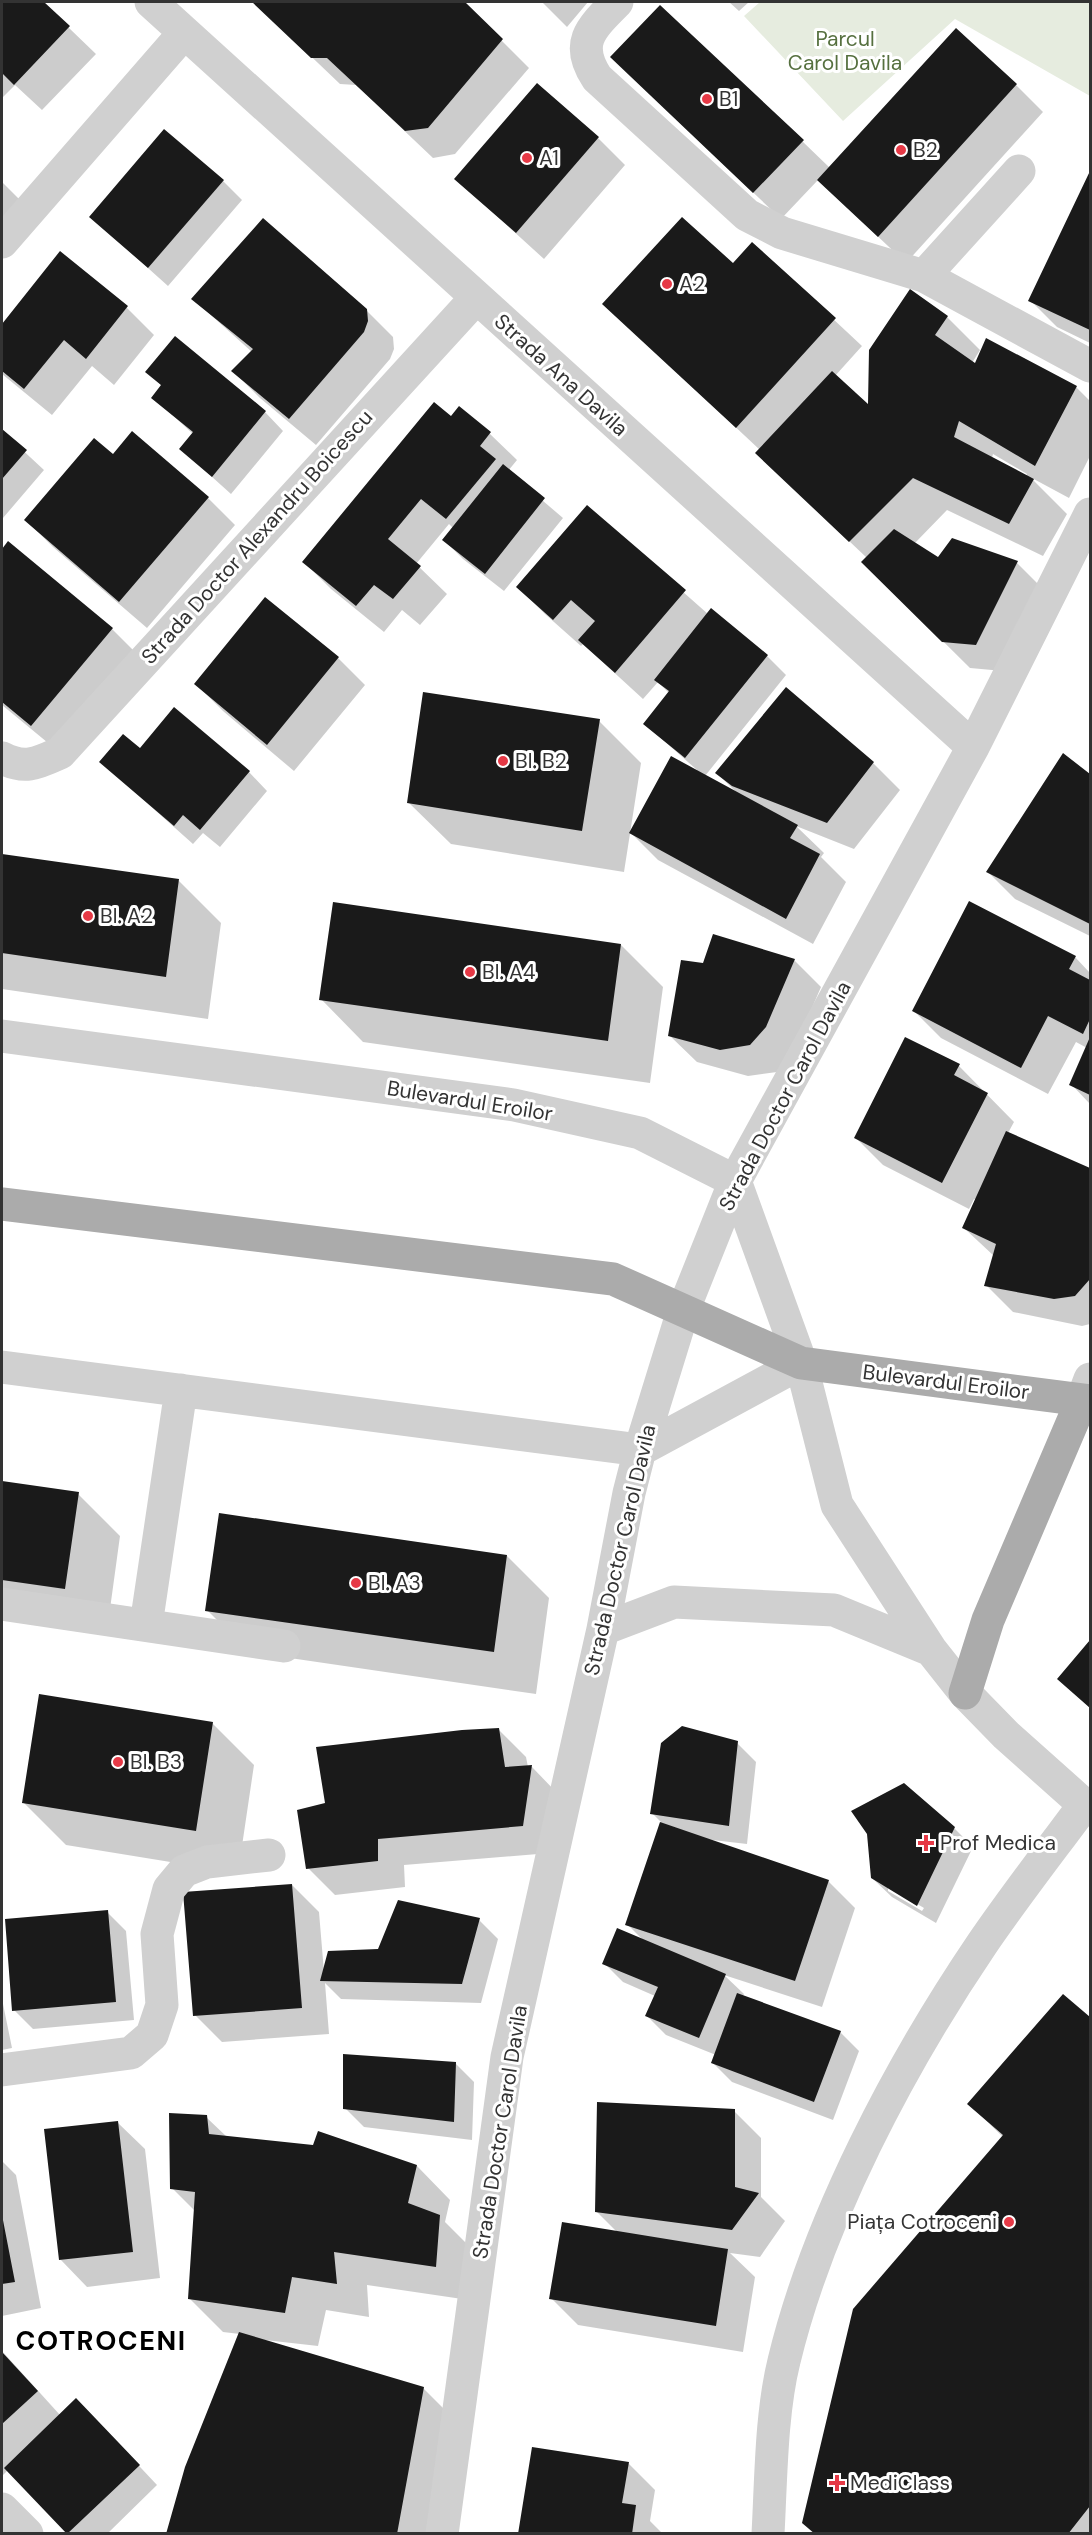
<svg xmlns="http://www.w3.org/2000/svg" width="1092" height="2535" viewBox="0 0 1092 2535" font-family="'DM Sans',sans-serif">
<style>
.green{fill:#e6ecdf}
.shadow{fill:#0003;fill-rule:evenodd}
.building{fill:#1a1a1a}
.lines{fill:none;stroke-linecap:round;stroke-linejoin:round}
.minor{stroke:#d0d0d0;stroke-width:33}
.major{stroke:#ababab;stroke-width:33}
.poi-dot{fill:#e63946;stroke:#fff;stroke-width:2}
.labels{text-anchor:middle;stroke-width:6;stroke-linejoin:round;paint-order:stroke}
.park-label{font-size:21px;fill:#56703f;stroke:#fff}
.poi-label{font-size:21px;fill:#333;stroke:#fff;text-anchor:start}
.street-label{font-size:21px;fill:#333;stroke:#fff}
.district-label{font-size:27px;font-weight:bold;letter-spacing:1.5px;fill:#000;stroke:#fff}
</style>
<rect width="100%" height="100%" fill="#fff"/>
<path class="green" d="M760,2H1090V96L955,19L843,121L744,16Z"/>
<path class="shadow" d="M2,2H42L96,54L42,110L15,85L2,98Z
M254,2H463L529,68L455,154L433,158L356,85L340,84Z
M542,2H588L567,27Z
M729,2H749L739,11Z
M639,84L802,141L830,168L1016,85L1043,112L906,263L818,180L781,219Z
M598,138L625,165L544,259L456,179Z
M1090,174V343L1057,327L1030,300Z
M223,181L242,200L168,286L91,217Z
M2,182L24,204L2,230Z
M753,244L862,346L835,376L870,407L947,317L980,350L972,363L1076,387L1090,401V456L1069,498L1030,477L1067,514L1043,556L947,510L914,544L939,560L1017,563L1044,590L1003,671L970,668L863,562L867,558L791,486L760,450L604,304L733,266ZM993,454L1027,474L1026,476L992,458Z
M60,254L127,308L154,335L114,385L92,366L52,415L2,374V326Z
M193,299L366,310L393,337L394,349L390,359L316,445L260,398L233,371L252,352Z
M147,372L265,412L283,431L231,494L181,449L193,434L153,397L162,386Z
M451,418L490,434L517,460L508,471L563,518L504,591L463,559L444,540L453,528L449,524L416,564L447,594L420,625L402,610L384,632L331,589L304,562Z
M2,431L44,470L3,518L2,517Z
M113,456L208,498L235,525L147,628L53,547L26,520Z
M587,507L708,614L767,656L786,675L705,776L736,792L717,773L873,763L900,790L854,849L796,826L824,853L821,857L846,882L813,944L658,860L631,833L697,770L645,724L669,693L658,682L643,699L583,644L581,646L545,614L518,587Z
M8,543L112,629L139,656L59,752L2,705V552Z
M338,658L365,685L294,771L223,711L196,684Z
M599,721L641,763L624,872L451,844L408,802Z
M140,750L249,772L267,791L220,847L203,833L193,844L101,762Z
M1063,755L1090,776V936L1015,899L988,872Z
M2,856L179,881L221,923L208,1019L2,989Z
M621,945L663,987L650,1083L363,1042L321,999Z
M1075,957L1090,973V1104L1071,1084L1087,1048L1076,1042L1048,1094L941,1038L914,1011Z
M794,960L821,987L792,1054L777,1072L748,1076L697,1062L669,1035L704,965Z
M906,1039L959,1066L1014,1122L1008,1133L1090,1169V1324L1082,1326L1013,1312L986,1285L994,1256L964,1228L976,1200L974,1199L969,1209L883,1165L856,1138Z
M2,1483L78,1494L120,1536L107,1631L2,1616Z
M507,1556L549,1598L536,1694L249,1652L207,1610Z
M1090,1642V1708L1059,1679Z
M212,1723L254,1765L238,1873L66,1845L24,1803Z
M499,1730L526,1757L528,1767H532L558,1794L550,1853L404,1865L405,1887L335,1895L308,1868L327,1804Z
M737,1743L756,1762L747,1844L704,1839L828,1881L855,1908L822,2007L724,1975L744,1994L743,1996L840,2032L859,2051L833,2120L732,2082L713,2063L716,2055L666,2035L647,2016L655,1996L623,1982L604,1963L644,1941L627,1924L661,1822L652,1813Z
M954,1828L973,1847L936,1923L892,1897L872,1878ZM888,1887L924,1908L922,1911L888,1891Z
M292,1885L319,1912L324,1972L379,1951L479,1920L498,1939L481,2003L341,1999L325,1983L329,2034L222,2042L195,2015Z
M107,1912L126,1931L134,2020L33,2029L14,2010Z
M1063,1996L1090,2018V2534H814L804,2523L1003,2137L969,2104Z
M2,1999L12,2048L2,2050Z
M455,2063L474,2082L472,2140L364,2127L345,2108Z
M734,2111L761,2138V2197L785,2221L760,2257L730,2253L755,2277L743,2352L578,2325L551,2298L617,2232L596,2211Z
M206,2117L227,2137L417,2166L450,2200L445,2222L473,2250L469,2300L367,2285L369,2317L326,2310L318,2346L256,2339L423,2388L457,2422L436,2534H167L240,2334L223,2332L189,2298L195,2211L172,2188Z
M117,2122L145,2149L160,2278L87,2287L60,2259Z
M2,2161L16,2175L41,2308L2,2316Z
M2,2351L60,2415L95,2419L157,2485L107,2534H69L8,2470L2,2476Z
M628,2463L655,2490L650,2521L663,2534H520Z"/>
<path class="building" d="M2,2H44L70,26L14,85L2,73Z
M252,2H465L503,39L428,128L405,131L327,58H311Z
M660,5L804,140L753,193L610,57Z
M956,28L1017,84L878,237L817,180Z
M537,83L599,137L516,233L454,179Z
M164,129L224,180L148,268L89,217Z
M1090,171V330L1028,301Z
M682,217L733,263L752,242L836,318L736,428L602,304Z
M263,218L367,309L368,321L364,332L289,419L231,371L253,349L191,299Z
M60,251L128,306L86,359L64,340L24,389L2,371V324Z
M910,289L948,316L935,335L975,363L986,338L1077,386L1035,466L959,421L954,437L1034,479L1009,524L913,478L849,542L755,453L832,371L868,404L869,350Z
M175,336L266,411L212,477L179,449L193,432L151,398L161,385L145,372Z
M434,402L451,416L459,406L491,432L480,446L496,459L446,519L421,499L388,539L421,566L393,599L374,585L356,606L302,562Z
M2,429L27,450L2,479Z
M132,431L209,497L119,602L24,520L94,438L113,454Z
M503,464L545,498L485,574L442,540Z
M587,505L686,590L615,673L578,640L595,621L571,600L553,620L516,587Z
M894,529L938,557L952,538L1018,561L976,645L942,642L861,562Z
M8,541L113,628L31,726L2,702V549Z
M265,597L339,657L267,745L194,684Z
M711,608L768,655L685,758L643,724L669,691L654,680Z
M786,687L874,762L827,823L732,786L715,773Z
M423,692L600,719L582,831L407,803Z
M174,707L250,771L200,830L183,815L174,826L99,762L123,734L140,748Z
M1063,753L1090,774V924L986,872Z
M671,756L798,825L790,838L820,854L786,919L629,833Z
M2,854L179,879L166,977L2,953Z
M969,901L1076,956L1069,969L1090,980V1019L1083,1034L1048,1016L1021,1068L912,1011Z
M333,902L621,944L608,1041L319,1000Z
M713,934L795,959L766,1027L750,1045L720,1050L668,1036L681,960L703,963Z
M905,1037L960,1064L954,1075L988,1093L942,1183L854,1138Z
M1090,1037V1095L1069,1085Z
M1006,1131L1090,1168V1279L1075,1296L1054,1299L984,1286L996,1244L962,1228Z
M2,1481L79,1492L65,1589L2,1580Z
M219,1513L507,1555L494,1652L205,1611Z
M1090,1640V1708L1057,1679Z
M39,1694L213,1722L196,1831L22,1803Z
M682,1726L738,1741L729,1826L650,1814L661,1743Z
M499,1728L505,1767L532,1765L523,1826L378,1839V1861L306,1869L297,1810L325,1803L316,1747L462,1730Z
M904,1783L955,1827L917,1906L871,1878L867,1834L851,1811Z
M660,1822L829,1880L795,1981L625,1925Z
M292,1884L302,2008L193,2016L183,1892Z
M398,1900L480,1918L462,1984L320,1981L328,1951L378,1949Z
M108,1910L116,2002L12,2011L5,1919Z
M617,1928L726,1974L699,2038L645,2016L658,1987L602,1964Z
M737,1993L841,2031L814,2102L711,2063Z
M1063,1994L1090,2017V2506L1068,2534H815L802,2523L853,2309L1003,2135L967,2104Z
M343,2054L456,2062L454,2122L343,2109Z
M597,2102L735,2109V2187L759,2193L732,2230L595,2212Z
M169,2113L207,2115L209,2134L313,2145L318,2131L417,2165L408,2203L440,2215L436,2267L334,2252L337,2284L292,2277L285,2313L188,2299L195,2192L170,2189Z
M118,2121L133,2252L59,2260L44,2129Z
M2,2215L15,2282L2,2284Z
M562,2222L728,2249L716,2326L549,2299Z
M239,2332L424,2387L397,2534H166L185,2467Z
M2,2352L38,2391L2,2424Z
M76,2398L140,2465L67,2534L4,2468Z
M532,2447L629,2462L622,2503L636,2505L632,2534H518Z"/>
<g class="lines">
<path class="minor" d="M151,2L973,747
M617,2C591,28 574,43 597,78L747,215L782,233L924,276L1090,366
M2,242L184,33
M924,276L1019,171
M2,758C25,770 38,763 60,753L476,298
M2,1036L514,1105L640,1133L735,1181L801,1363L837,1505L931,1650L965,1693L1006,1735L1090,1810
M2,1367L640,1450L801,1363
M1082,1400L1090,1379
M2,1604L284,1646
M146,1625L181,1390
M603,1629L674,1602L834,1610L931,1650
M2,2070L131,2053L152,2035L162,2005L157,1934L169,1889L184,1871L207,1862L269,1855
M2,2509L27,2534
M442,2534L507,2057L603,1629L629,1493L640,1450L683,1311L735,1181L973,747L1090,514
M768,2534C771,2480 771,2413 784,2361C818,2220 900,2065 982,1944C1014,1897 1050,1851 1084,1805"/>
<path class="major" d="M2,1204L613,1279L801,1363L1090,1401
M965,1693L988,1620L1082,1400"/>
</g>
<g class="poi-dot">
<circle cx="707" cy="99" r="6"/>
<circle cx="901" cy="150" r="6"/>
<circle cx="527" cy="158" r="6"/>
<circle cx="667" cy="284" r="6"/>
<circle cx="503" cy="761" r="6"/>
<circle cx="88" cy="916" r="6"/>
<circle cx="470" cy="972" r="6"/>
<circle cx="356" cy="1583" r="6"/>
<circle cx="118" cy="1762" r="6"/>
<path d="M923 1834h6v6h6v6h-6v6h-6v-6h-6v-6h6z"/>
<circle cx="1009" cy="2222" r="6"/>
<path d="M834 2474h6v6h6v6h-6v6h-6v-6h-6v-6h6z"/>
</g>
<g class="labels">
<g class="park-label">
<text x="845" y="46">Parcul<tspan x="845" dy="24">Carol Davila</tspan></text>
</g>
<g class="poi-label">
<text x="719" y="106">B1</text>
<text x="913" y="157">B2</text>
<text x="539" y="165">A1</text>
<text x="679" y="291">A2</text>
<text x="515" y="768">Bl. B2</text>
<text x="100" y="923">Bl. A2</text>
<text x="482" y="979">Bl. A4</text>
<text x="368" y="1590">Bl. A3</text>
<text x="130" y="1769">Bl. B3</text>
<text x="940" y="1850">Prof Medica</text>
<text x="997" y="2229" text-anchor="end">Piața Cotroceni</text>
<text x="850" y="2490">MediClass</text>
</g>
<g class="street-label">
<text transform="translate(561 375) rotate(42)" y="7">Strada Ana Davila</text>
<text transform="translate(257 537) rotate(-48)" y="7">Strada Doctor Alexandru Boicescu</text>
<text transform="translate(785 1096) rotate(-62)" y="7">Strada Doctor Carol Davila</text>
<text transform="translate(470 1101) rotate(9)" y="7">Bulevardul Eroilor</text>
<text transform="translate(946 1382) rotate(7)" y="7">Bulevardul Eroilor</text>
<text transform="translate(620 1550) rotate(-77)" y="7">Strada Doctor Carol Davila</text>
<text transform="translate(500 2132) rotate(-81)" y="7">Strada Doctor Carol Davila</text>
</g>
<g class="district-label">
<text x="101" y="2350">COTROCENI</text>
</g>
</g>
<rect width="1092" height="2535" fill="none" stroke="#333333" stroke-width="6"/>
</svg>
